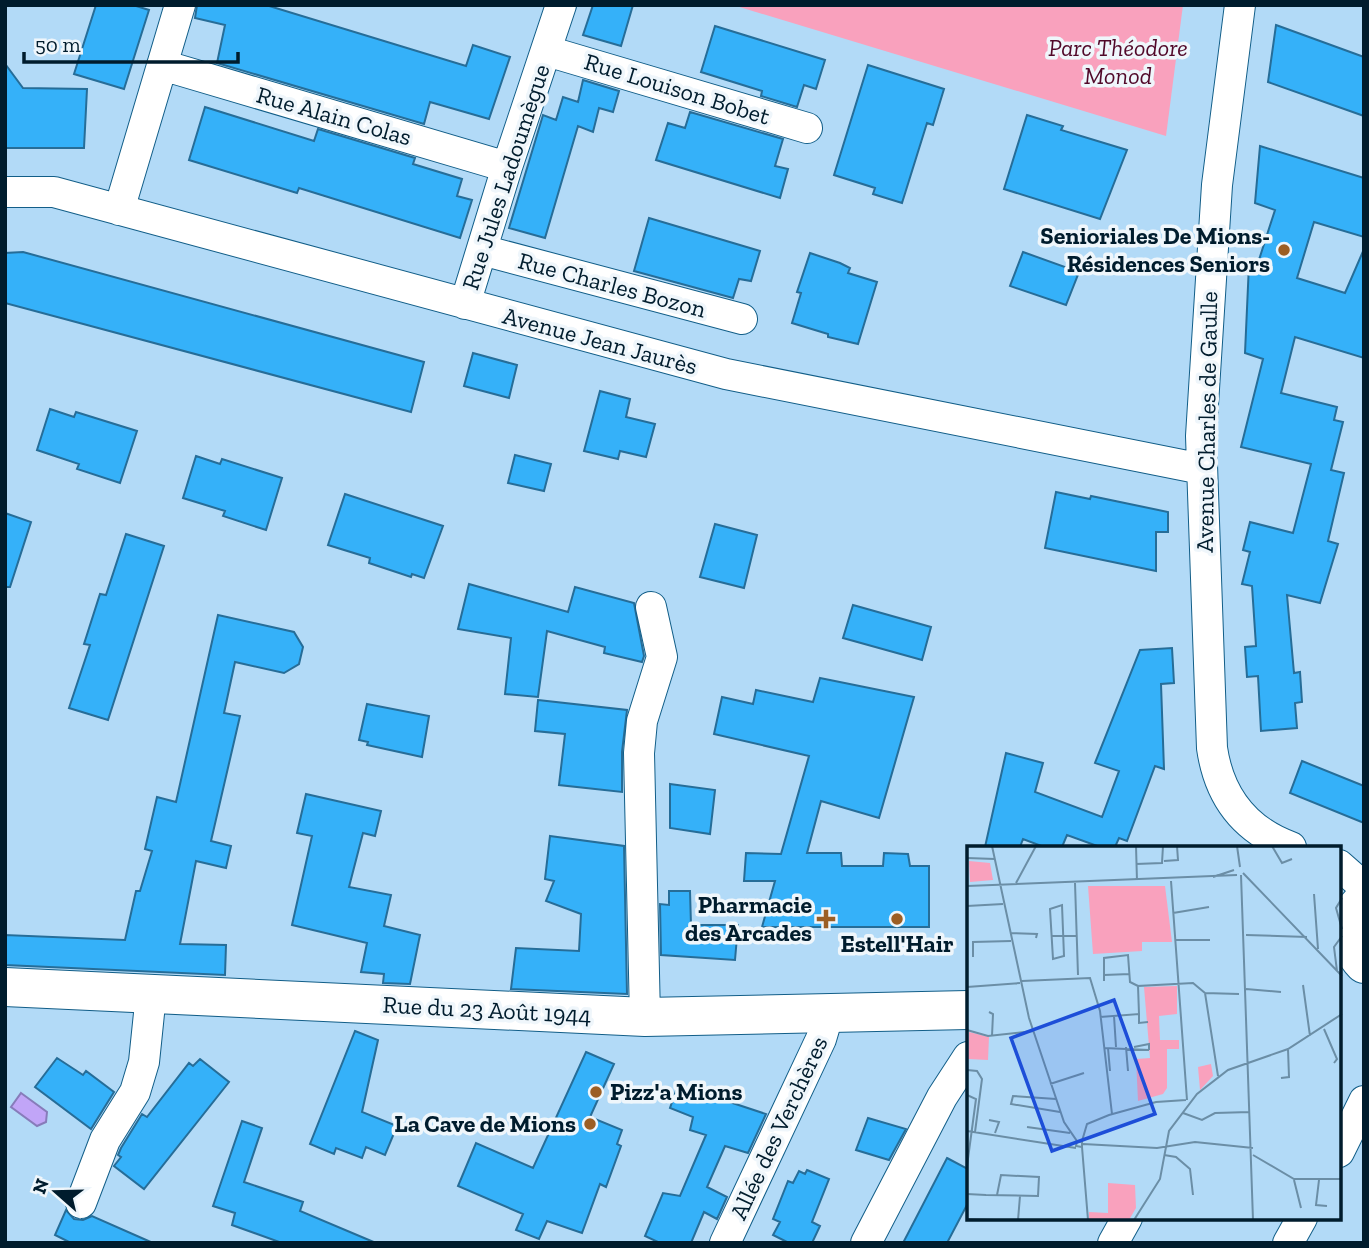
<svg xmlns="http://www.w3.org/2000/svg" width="1369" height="1248" viewBox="0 0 1369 1248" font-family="'Zilla Slab',serif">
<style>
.green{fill:#f9a1bd}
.water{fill:#c1a5f7;stroke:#877cba;stroke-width:2}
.building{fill:#35b1f9;stroke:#266d98;stroke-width:2}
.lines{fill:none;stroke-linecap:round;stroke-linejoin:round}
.minor-casing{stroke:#125e88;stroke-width:32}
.major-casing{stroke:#125e88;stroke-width:40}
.minor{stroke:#fff;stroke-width:30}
.major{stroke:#fff;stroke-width:38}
.poi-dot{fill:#9c5e24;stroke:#eff6fb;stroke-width:2.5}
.labels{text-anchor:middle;stroke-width:7;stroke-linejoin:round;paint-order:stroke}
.park-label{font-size:24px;font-style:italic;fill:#510829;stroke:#eff6fb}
.street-label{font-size:24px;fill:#001c2d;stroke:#eff6fb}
.poi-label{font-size:24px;font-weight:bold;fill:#001c2d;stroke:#eff6fb;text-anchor:end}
.inset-road{fill:none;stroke:#6b8ea6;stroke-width:2}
.view{fill:#1d4ed8;fill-opacity:0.15;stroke:#1d4ed8;stroke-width:3.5}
.inset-edge{fill:none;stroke:#001c2d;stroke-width:3.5}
</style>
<rect width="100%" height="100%" fill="#b2daf7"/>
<path class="green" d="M733,5H1183L1166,136Z"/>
<path class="water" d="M21,1093L47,1112L46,1122L37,1126L11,1107Z"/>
<path class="building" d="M96,5H133L149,10L124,89L74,74Z
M197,5H266L466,66L473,45L510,57L489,119L430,102L424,124L217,63L225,25L195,18Z
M593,5H633L621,46L583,35Z
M1276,25L1364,57V116L1268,82Z
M715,26L825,60L816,89L804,85L797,107L761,96L762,91L701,72Z
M6,65L23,88L87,89L84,148H5Z
M868,65L944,89L933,125L927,123L902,203L873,194L875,188L834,175Z
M583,80L619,91L613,112L599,108L593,132L578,126L545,238L509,228L543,115L556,120L563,97L578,102Z
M205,107L314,141L318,129L415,158L413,164L462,179L457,196L472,200L460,238L299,188L297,193L189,160Z
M690,112L783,139L775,166L788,169L780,198L656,160L668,123L685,128Z
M1027,115L1063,126L1061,130L1127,150L1100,219L1004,189Z
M1260,146L1364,178V237L1314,222L1297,278L1345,293L1364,249V358L1295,337L1281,393L1337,407L1334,420L1343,422L1331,470L1344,473L1328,541L1338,544L1320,603L1287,595L1294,673L1300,672L1302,702L1295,703L1297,728L1261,731L1258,676L1247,677L1245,647L1256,646L1252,586L1242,584L1250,552L1243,550L1250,522L1293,533L1311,464L1241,447L1263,359L1245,353L1249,264L1257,266L1275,210L1255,203Z
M649,218L760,251L751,281L739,279L733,298L634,271Z
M23,252L424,362L411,412L5,303V253Z
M1023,252L1079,272L1066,305L1010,286Z
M810,253L840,263L850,268L848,273L877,282L858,344L828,337V334L792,323L801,293L797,292Z
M473,353L517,365L509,398L464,386Z
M600,391L630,399L626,417L655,424L646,457L620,451L618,459L584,451Z
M50,409L74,417L76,412L137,431L120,483L77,469L79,464L37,450Z
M515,455L551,464L544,491L508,483Z
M196,456L220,464L222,459L282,478L266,530L223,516L225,511L183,498Z
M1056,492L1090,499L1091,496L1168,512V532H1156V571L1045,548Z
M345,494L443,526L424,578L412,574L411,577L369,563L370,558L328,545Z
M5,513L31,522L10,587H5Z
M715,524L757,535L744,588L700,577Z
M126,534L164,546L108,720L69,708L90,645L84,644L100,594L106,595Z
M469,584L568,612L575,587L634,603L644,656L642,662L604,653L605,647L547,631L538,697L505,694L511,638L458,629Z
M853,605L931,627L922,660L843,638Z
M218,615L294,632L303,647L299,664L284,673L235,662L224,713L240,716L211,841L231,846L226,868L196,861L180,944L226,945L225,975L5,965V935L125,940L136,891H140L152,851L145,849L157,797L176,802Z
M1172,648L1174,683L1161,684L1164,769L1155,766L1127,841L1119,838L1115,847H1100L1067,835L1062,847H1044L1023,839L1020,847H985L1006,753L1043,763L1035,792L1102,817L1119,771L1095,763L1140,650Z
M820,678L914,697L879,818L821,801L807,853H841L842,866H883L884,853L908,854L910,866H929V927H762L775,881H744L746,853L781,854L809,756L714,734L722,697L753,704L756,690L813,702Z
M538,700L627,710L622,752V792L559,785L565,734L535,731Z
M367,704L429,716L422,757L367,745L368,742L359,740Z
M1302,761L1364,786V823L1290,793Z
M670,784L715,790L710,834L670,828Z
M306,794L381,811L375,836L363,833L349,887L391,895L384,926L420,935L410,984L383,983L384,974L361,972L367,943L292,925L312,836L297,833Z
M550,836L624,846L627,994L511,989L516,948L579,951L581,914L546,901L554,881L545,879Z
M669,891H690L691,925H738L735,960L661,955L660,904L669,905Z
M355,1031L378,1040L362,1112L397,1126L385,1155L366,1147L362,1158L336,1148L334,1154L310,1144Z
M586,1052L614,1064L590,1117L622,1130L617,1144L621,1146L606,1187L600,1184L582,1233L547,1221L539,1239L516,1230L523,1214L458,1186L476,1143L533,1168Z
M57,1058L83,1075L86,1071L114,1092L91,1129L35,1087Z
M200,1059L229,1082L144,1189L114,1166L121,1157L118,1155L121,1148L142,1114L147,1117L189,1063L193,1066Z
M678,1085L766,1114L748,1153L725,1146L707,1187L727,1197L717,1219L704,1212L691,1243H660L645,1236L663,1193L680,1196L706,1135L690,1130L693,1117L670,1108Z
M868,1118L906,1129L889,1160L856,1150Z
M242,1121L262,1128L244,1182L303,1202L300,1211L376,1243H282L232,1225L235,1213L213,1206Z
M947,1158L968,1169V1203L947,1243H903Z
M807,1170L829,1179L812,1222L820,1226L812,1243H789L773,1235L780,1222L773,1219L788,1181L793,1183L799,1171L805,1174Z
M66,1210L74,1219L83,1220L92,1216L153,1243H71L55,1235Z"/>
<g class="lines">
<g class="minor-casing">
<path id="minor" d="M1240,5L1217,185L1201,436L1212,748C1219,796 1244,830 1291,847
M547,51L807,128
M162,65L507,167
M5,192H54L726,374L1202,469
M119,210L180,5
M482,250L742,319
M465,304L507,167L561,5
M1339,865L1364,887
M645,1017L639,753L642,721L662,657L651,607
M1339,1152L1364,1101
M81,1203L105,1140L135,1092L144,1062L151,994
M725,1243L821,1039L829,1012
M866,1243L942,1097L968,1057
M1113,1243L1127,1218
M1288,1243L1302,1218"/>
</g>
<g class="major-casing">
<path id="major" d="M1364,900C1344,917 1346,945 1364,964
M5,987L645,1017L968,1010"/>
</g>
<use href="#minor" class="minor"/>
<use href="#major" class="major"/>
</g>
<g class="poi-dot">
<circle cx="1284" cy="250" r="7"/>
<path d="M822.5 908.5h7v7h7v7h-7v7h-7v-7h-7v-7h7z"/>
<circle cx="897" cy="919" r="7"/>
<circle cx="596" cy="1092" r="7"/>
<circle cx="590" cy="1124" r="7"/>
</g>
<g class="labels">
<g class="park-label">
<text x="1118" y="56">Parc Théodore<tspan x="1118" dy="28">Monod</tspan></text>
</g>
<g class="street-label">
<text transform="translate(677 89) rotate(17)" y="8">Rue Louison Bobet</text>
<text transform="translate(334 116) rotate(16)" y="8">Rue Alain Colas</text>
<text transform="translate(506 177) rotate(-72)" y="8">Rue Jules Ladoumègue</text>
<text transform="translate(612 285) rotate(15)" y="8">Rue Charles Bozon</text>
<text transform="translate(600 341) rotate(15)" y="8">Avenue Jean Jaurès</text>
<text transform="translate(1207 422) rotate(-89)" y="8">Avenue Charles de Gaulle</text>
<text transform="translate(487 1010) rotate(3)" y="8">Rue du 23 Août 1944</text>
<text transform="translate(779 1128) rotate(-65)" y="8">Allée des Verchères</text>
</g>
<g class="poi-label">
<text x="1270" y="244">Senioriales De Mions-<tspan x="1270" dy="28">Résidences Seniors</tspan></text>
<text x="812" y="913">Pharmacie<tspan x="812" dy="28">des Arcades</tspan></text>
<text x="897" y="952" text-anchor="middle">Estell'Hair</text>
<text x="610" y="1100" text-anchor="start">Pizz'a Mions</text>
<text x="576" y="1132">La Cave de Mions</text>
</g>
</g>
<g transform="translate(967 846)">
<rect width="374" height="374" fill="#b2daf7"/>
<path d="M2,15L23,17L26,34L3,36ZM121,40H198L205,96H175V105L126,108ZM210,140V168L192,170L193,194H212V203H200V242L196,248L171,255L169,213L183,212L177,141ZM2,186L22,191L21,214L1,213ZM244,218L246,230L233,244L231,221ZM141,337L168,339L169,362L162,374H122V366L141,367Z" fill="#f9a1bd"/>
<path class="inset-road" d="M25,0L62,172L97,276L110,295L115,296V301L109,300L110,295M169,0L170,35M270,0L273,21M305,0L315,17L325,13M0,12L28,13M197,15L211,14L210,0M169,18L195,17L196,0M276,27L375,130M274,29L286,374M246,31L267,24M204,35L220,254M49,37L69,0M108,37L111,129M0,40L270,29M347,48L351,103M375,52L369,62L375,83M95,59L97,110L86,113L83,63ZM0,60L36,58M206,67L242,61M43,87L70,88L69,92M279,89L340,91M84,90H109M208,94H243M6,111V96L44,95M370,125L367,101L375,90M137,129L163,128M55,135L123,132L133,165L145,268M137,135V112L161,109L163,136L171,140M336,139L343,190M0,141L53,137M279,143L314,146M238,147L251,230M22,166L26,168L25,190M172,168L171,140L226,137L238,147L272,148M147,170L149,201M133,171L172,168V177L181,176M357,183L370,213L367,217M0,184L21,190L66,185M159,201L161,225M167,201L182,198V204M137,202L182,204M141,202L143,225M0,224L10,225L15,233L8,286M314,232L322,231L321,203M83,238L117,227M0,249L9,253L0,320M89,253L46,250L44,258L93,266M216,267L235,274L248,267L283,266M22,274L32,276L28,287M60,281L103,287M0,285L109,302M115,295L120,278L142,269L189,256L219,254M116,298L190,302L228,296L286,302M115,301L121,374M197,309L209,311L223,323L226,349M286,309L327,333H375M327,334L334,362M352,334L349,359L360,360M0,348L19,349L71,350L72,331L34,329L30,349M0,373L28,374M51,374L53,350M167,374L193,333L202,285L230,248L261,224L321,203L375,168"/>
<path class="view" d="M147,154L188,268L85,305L44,192Z"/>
<rect width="374" height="374" class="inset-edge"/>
</g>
<rect width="1369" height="1248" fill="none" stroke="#001c2d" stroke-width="14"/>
<g transform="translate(56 1192) rotate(290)" stroke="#eff6fb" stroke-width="5" paint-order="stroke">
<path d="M0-5L12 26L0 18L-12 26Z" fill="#001c2d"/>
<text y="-10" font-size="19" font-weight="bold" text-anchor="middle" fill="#001c2d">N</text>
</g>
<path d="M24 52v10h214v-10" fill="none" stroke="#001c2d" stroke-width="3.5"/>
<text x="35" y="52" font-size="21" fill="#001c2d" stroke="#eff6fb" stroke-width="5" paint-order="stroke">50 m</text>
</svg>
